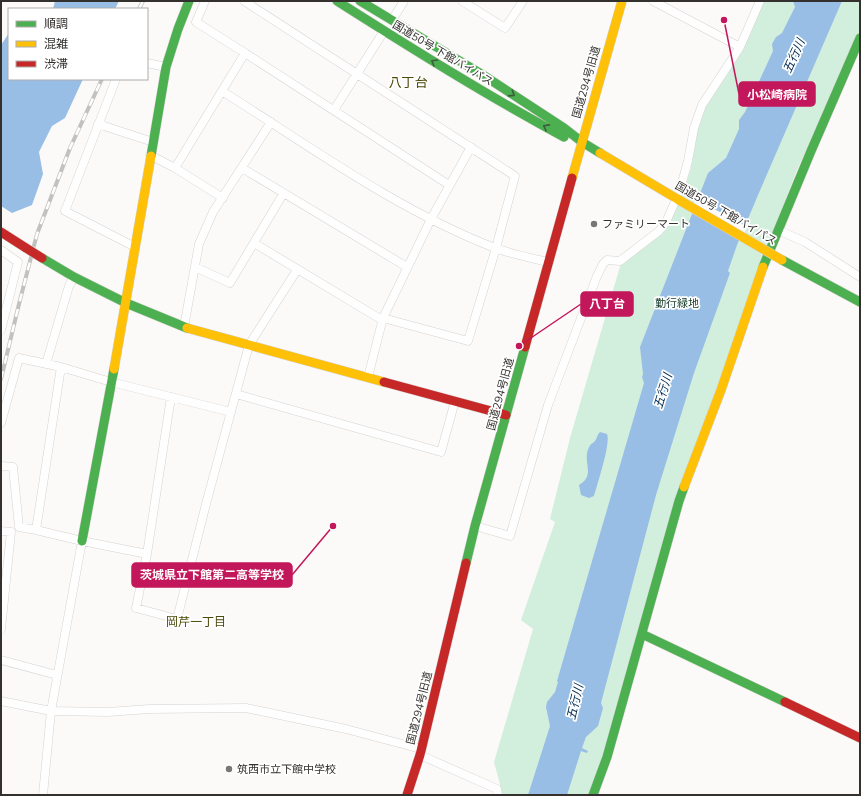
<svg xmlns="http://www.w3.org/2000/svg" width="861" height="796" viewBox="0 0 861 796" font-family="Mulish,'Noto Sans JP',sans-serif">
<style>
.green{fill:#d2eedd}
.water{fill:#98bee6}
.pier{fill:#fcfaf8}
.lines{fill:none;stroke-linecap:round;stroke-linejoin:round}
.street-casing{stroke:#d5d3d1;stroke-width:9}
.fast-casing{stroke:#d5d3d1;stroke-width:10}
.slow-casing{stroke:#d5d3d1;stroke-width:10}
.jam-casing{stroke:#d5d3d1;stroke-width:10}
.street{stroke:#fffefe;stroke-width:8}
.fast{stroke:#4caf50;stroke-width:9}
.slow{stroke:#ffc107;stroke-width:9}
.jam{stroke:#c62828;stroke-width:9}
.rail-casing{stroke:#c1c1c1;stroke-width:4}
.rail{stroke:#fff;stroke-width:2.5;stroke-dasharray:8;stroke-linecap:butt}
.slow-bridge-casing{stroke:#d5d3d1;stroke-width:10;stroke-linecap:butt}
.jam-bridge-casing{stroke:#d5d3d1;stroke-width:10;stroke-linecap:butt}
.slow-bridge{stroke:#ffc107;stroke-width:9}
.jam-bridge{stroke:#c62828;stroke-width:9}
.oneway{stroke:#3c5c3a}
.poi-dot{fill:#797775;stroke:#fff;stroke-width:1.5}
.labels{text-anchor:middle;stroke-width:3.5;stroke-linejoin:round;paint-order:stroke}
.street-label{font-size:11px;fill:#33302e;stroke:#fff}
.poi-label{font-size:11px;fill:#33302e;stroke:#fff;text-anchor:start}
.park-label{font-size:11px;fill:#123826;stroke:#fff}
.water-label{font-size:12px;font-style:italic;fill:#012a4f;stroke:#fff}
.neighbourhood-label{font-size:12px;fill:#4c4909;stroke:#fff}
.quarter-label{font-size:13px;fill:#4c4909;stroke:#fff}
.leader{fill:none;stroke:#c2185b;stroke-width:1.5}
.callout-dot{fill:#c2185b;stroke:#fff;stroke-width:1.5}
.callout{fill:#c2185b;stroke:#c2185b;stroke-width:1.5}
.callout-label{font-size:12px;text-anchor:middle;font-weight:bold;fill:#fff}
</style>
<rect width="100%" height="100%" fill="#fcfaf8"/>
<path class="green" d="M763,1H860V30L797,170L757,272L608,740L589,795H501L499,790L500,784L494,762L533,629L521,620L555,522L550,519L570,438L621,263L662,234L686,185L691,168L697,128L704,109L740,55Z"/>
<path class="water" d="M55,1H119L115,9H53Z
M793,1H842L758,195L737,245L728,271L730,273L694,373L656,495L601,703L603,708L598,726L586,737L582,748L588,751L587,753L581,751L567,795H528L550,726L546,707L547,702L555,692L558,682L557,681L644,383L642,377L643,374L640,347L708,173L726,158L739,129V120L745,112L773,51L772,44L776,37L782,33L795,7Z
M9,33V79H83L65,118L52,126L39,152L43,174L32,205L12,213L1,206V45Z
M600,432L607,434C611,443 597,485 594,496L589,498L581,495L579,485C598,473 579,461 591,444C597,442 596,436 600,432Z"/>
<path class="pier" d="M696,199L747,227L741,241L690,212Z"/>
<g class="lines">
<g class="street-casing">
<path id="street" d="M205,1L196,22L245,53
M244,1L515,176L496,248L468,341L383,318
M462,1L505,28L523,1
M653,1L740,47
M392,20L404,1
M147,63L166,67
M116,79L65,211L135,247
M222,91C311,147 397,210 495,248C512,254 530,258 548,262
M334,110L384,31
M98,124L153,142
M150,155L175,168L223,198
M175,168L245,53L449,185
M242,168L407,267
M681,186L688,161L694,128L702,105L740,47L760,1
M778,230L805,242L860,277
M254,243L382,320
M1,250L18,262L1,330
M195,267L230,283L283,194
M184,327L199,244L213,212L271,122
M46,364L69,286L74,277
M61,367L36,530L82,541L147,554L136,608L177,619L206,504L249,345L297,270
M368,377L383,318L431,219L471,147
M236,394L441,452L455,401
M1,423L19,358L61,367L111,382L231,412
M1,466L13,467L19,527L36,530
M475,526L510,536L548,405L597,276L603,264L607,260L620,261L659,231L666,222L674,204
M1,531L11,532L1,629
M147,554L171,397
M1,660L57,675
M1,701L51,711L108,712L149,709L246,708L346,729L421,749
M420,755L497,789L498,795
M43,795L51,711L82,541"/>
</g>
<g class="fast-casing">
<path id="fast" d="M337,1C411,48 486,95 564,137
M360,1L483,75L564,128L582,142L600,153
M151,156L166,67L178,29L189,1
M42,258L74,277L126,303L187,328
M782,260L860,302
M763,267L811,151L860,38
M82,541L114,369
M466,563L475,526L525,347
M642,634L785,702
M593,795L607,757L679,501L684,487"/>
</g>
<g class="slow-casing">
<path id="slow" d="M600,153L679,200
M572,178L622,1
M187,328L384,382
M114,369L151,156
M684,487L721,390L763,267"/>
</g>
<g class="jam-casing">
<path id="jam" d="M1,232L26,248
M525,347L572,178
M384,382L506,415
M785,702L860,738
M407,795L420,755L466,563"/>
</g>
<use href="#street" class="street"/>
<use href="#fast" class="fast"/>
<use href="#slow" class="slow"/>
<use href="#jam" class="jam"/>
<g class="rail-casing">
<path id="rail" d="M139,9L143,1
M1,379L19,304L37,234L70,148L102,79"/>
</g>
<use href="#rail" class="rail"/>
<g class="slow-bridge-casing">
<path id="slow-bridge" d="M679,200L782,260"/>
</g>
<g class="jam-bridge-casing">
<path id="jam-bridge" d="M26,248L42,258"/>
</g>
<use href="#slow-bridge" class="slow-bridge"/>
<use href="#jam-bridge" class="jam-bridge"/>
</g>
<defs><path id="oneway-chevron" d="M-2-3.5L2.5 0L-2 3.5" fill="none" stroke-width="1.6" stroke-linecap="round" stroke-linejoin="round"/></defs>
<g class="oneway">
<use href="#oneway-chevron" transform="translate(434 62) rotate(-149)"/>
<use href="#oneway-chevron" transform="translate(512 94) rotate(33)"/>
<use href="#oneway-chevron" transform="translate(546 127) rotate(-152)"/>
</g>
<g class="poi-dot">
<circle cx="594" cy="224" r="4"/>
<circle cx="229" cy="769" r="4"/>
</g>
<g class="labels">
<g class="street-label">
<text transform="translate(443 53) rotate(31)" y="4">国道50号 下館バイパス</text>
<text transform="translate(586 82) rotate(-74)" y="4">国道294号旧道</text>
<text transform="translate(726 213) rotate(30)" y="4">国道50号 下館バイパス</text>
<text transform="translate(500 394) rotate(-75)" y="4">国道294号旧道</text>
<text transform="translate(419 708) rotate(-76)" y="4">国道294号旧道</text>
</g>
<g class="poi-label">
<text x="602" y="228">ファミリーマート</text>
<text x="237" y="773">筑西市立下館中学校</text>
</g>
<g class="park-label">
<text x="677" y="307">勤行緑地</text>
</g>
<g class="water-label">
<text transform="translate(794 56) rotate(-66)" y="4">五行川</text>
<text transform="translate(663 391) rotate(-73)" y="4">五行川</text>
<text transform="translate(575 702) rotate(-77)" y="4">五行川</text>
</g>
<g class="neighbourhood-label">
<text x="196" y="626">岡芹一丁目</text>
</g>
<g class="quarter-label">
<text x="408" y="87">八丁台</text>
</g>
</g>
<path class="leader" d="M724 20L739 94M519 346L581 304M333 526L292 575"/>
<g class="callout-dot">
<circle cx="724" cy="20" r="4"/>
<circle cx="519" cy="346" r="4"/>
<circle cx="333" cy="526" r="4"/>
</g>
<g class="callout">
<rect x="739" y="82" width="76" height="24" rx="4"/>
<rect x="581" y="292" width="52" height="24" rx="4"/>
<rect x="132" y="563" width="160" height="24" rx="4"/>
</g>
<g class="callout-label">
<text x="777" y="99">小松崎病院</text>
<text x="607" y="308">八丁台</text>
<text x="212" y="579">茨城県立下館第二高等学校</text>
</g>
<rect width="861" height="796" fill="none" stroke="#33302e" stroke-width="4"/>
<rect x="8" y="8" width="140" height="72" fill="#ffffff" stroke="#adacab"/>
<rect x="16" y="21" width="20" height="6" fill="#4caf50" stroke="#adacab"/>
<text x="44" y="28" font-size="12" fill="#33302e">順調</text>
<rect x="16" y="41" width="20" height="6" fill="#ffc107" stroke="#adacab"/>
<text x="44" y="48" font-size="12" fill="#33302e">混雑</text>
<rect x="16" y="61" width="20" height="6" fill="#c62828" stroke="#adacab"/>
<text x="44" y="68" font-size="12" fill="#33302e">渋滞</text>
</svg>
